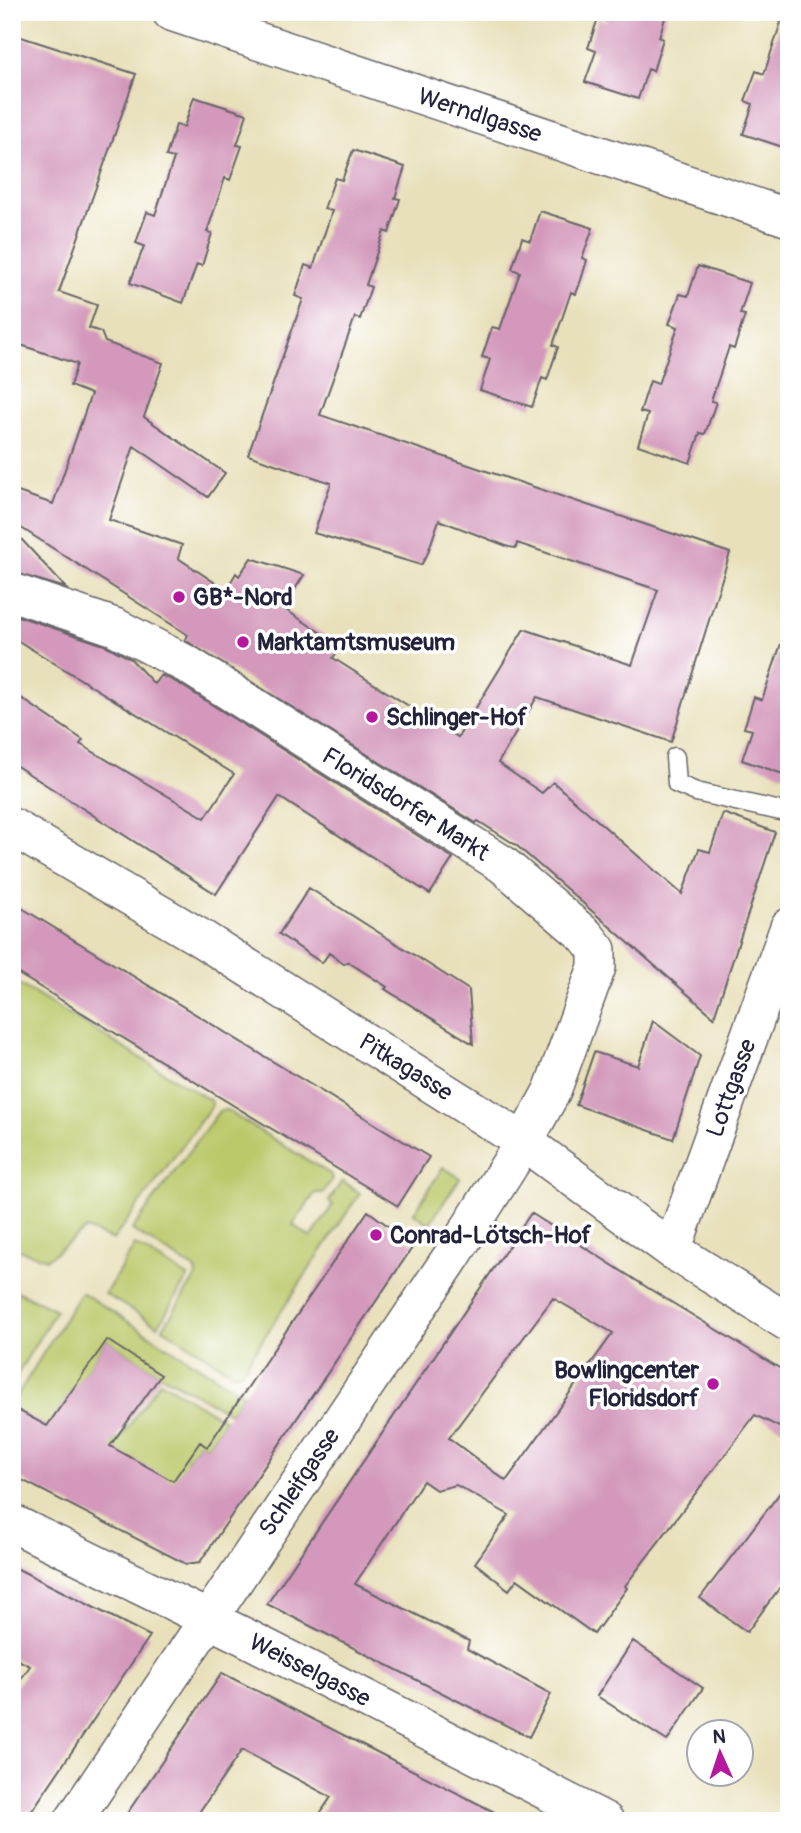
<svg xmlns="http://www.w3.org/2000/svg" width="801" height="1833" viewBox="0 0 801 1833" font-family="Pangolin,sans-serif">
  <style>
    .green { fill: #bbc96b; stroke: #6e7653; stroke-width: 2 }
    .building { fill: #d398bb; fill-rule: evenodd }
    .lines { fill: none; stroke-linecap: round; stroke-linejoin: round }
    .service-casing { stroke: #676467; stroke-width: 21 }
    .minor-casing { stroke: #676467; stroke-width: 40 }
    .service { stroke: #fff; stroke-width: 18 }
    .minor { stroke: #fff; stroke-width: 37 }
    .poi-dot { fill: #b5179e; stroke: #fff; stroke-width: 2.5 }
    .labels { text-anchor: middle; stroke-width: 7; stroke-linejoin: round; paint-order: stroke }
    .street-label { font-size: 24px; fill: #22223b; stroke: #fff }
    .poi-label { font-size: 24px; font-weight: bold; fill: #22223b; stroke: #fff; text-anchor: start }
  </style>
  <rect width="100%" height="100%" fill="#fff"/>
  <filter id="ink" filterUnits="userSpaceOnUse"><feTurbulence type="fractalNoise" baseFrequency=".0143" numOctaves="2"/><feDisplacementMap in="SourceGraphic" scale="14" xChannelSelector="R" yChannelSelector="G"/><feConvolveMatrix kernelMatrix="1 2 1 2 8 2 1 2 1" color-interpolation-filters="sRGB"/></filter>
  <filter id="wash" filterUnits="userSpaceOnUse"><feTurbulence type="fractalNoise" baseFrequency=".00686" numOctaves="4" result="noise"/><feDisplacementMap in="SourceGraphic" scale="28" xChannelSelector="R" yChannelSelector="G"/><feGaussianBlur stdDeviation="1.57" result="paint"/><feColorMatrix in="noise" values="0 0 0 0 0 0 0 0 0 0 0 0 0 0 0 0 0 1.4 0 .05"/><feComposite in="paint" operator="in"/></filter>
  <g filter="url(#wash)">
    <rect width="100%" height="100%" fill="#e8e0ba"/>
    <path class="green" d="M 12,980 L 211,1101 L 212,1105 L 113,1240 L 86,1229 L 47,1259 L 12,1248 Z
      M 226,1110 L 330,1174 L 332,1179 L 323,1193 L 315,1193 L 293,1225 L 311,1238 L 333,1205 L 329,1201 L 342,1181 L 360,1193 L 241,1372 L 233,1373 L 163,1328 L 197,1275 L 196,1270 L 132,1230 L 219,1111 Z
      M 443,1167 L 460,1178 L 429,1224 L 414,1213 Z
      M 135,1245 L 188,1277 L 158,1326 L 105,1294 Z
      M 12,1289 L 56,1310 L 12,1383 Z
      M 81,1292 L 243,1394 L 230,1413 L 161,1375 L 107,1340 L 48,1427 L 12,1411 L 12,1404 Z
      M 160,1381 L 225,1420 L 207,1447 L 200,1442 L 188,1459 L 177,1488 L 145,1475 L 85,1428 L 96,1430 L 113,1442 L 116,1438 L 119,1440 Z"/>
    <g id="blocks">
      <path class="building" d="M 609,12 L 667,12 L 659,37 L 663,39 L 653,71 L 648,69 L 638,99 L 585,82 L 596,51 L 588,48 L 598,18 L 606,21 Z
        M 784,13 L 789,14 L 789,149 L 743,134 L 753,104 L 745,101 L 756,71 L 764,74 Z
        M 12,34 L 136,74 L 59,292 L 97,305 L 89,328 L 101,332 L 105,342 L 163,363 L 144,417 L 225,473 L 208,497 L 134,446 L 109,520 L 182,545 L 178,558 L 226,590 L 236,573 L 239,576 L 251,558 L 304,575 L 283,608 L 341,646 L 333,658 L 458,737 L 524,629 L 632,665 L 658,590 L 517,543 L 516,548 L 509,547 L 439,520 L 427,555 L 421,565 L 314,533 L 331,483 L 248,455 L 303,299 L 295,296 L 305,265 L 313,268 L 332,211 L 324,209 L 335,178 L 342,180 L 353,150 L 405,167 L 395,198 L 400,199 L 389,233 L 384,231 L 366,285 L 371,287 L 360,319 L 355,317 L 320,415 L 730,553 L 671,742 L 537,697 L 498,763 L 542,793 L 553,782 L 682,894 L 699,849 L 710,852 L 723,813 L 775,832 L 714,1017 L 516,845 L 478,821 L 476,823 L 185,640 L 188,635 L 12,522 L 12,490 L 53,504 L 91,394 L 70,386 L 77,364 L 12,342 Z
        M 194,97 L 247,114 L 237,145 L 242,146 L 230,180 L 225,178 L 207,232 L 212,233 L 202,266 L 197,264 L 183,303 L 130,283 L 144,246 L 136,243 L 147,212 L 155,215 L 174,158 L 166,156 L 176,125 L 184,127 Z
        M 540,211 L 593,228 L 582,258 L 587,260 L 581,280 L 576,294 L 571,292 L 553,345 L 558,347 L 547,380 L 542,378 L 532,407 L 480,390 L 490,359 L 482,357 L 492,327 L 500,329 L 520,272 L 512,269 L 522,238 L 530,241 Z
        M 698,266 L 750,283 L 740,314 L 745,315 L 734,349 L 729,347 L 711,401 L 716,402 L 705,434 L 700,433 L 690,463 L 638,445 L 648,414 L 640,412 L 650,381 L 658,384 L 678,327 L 669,324 L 680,294 L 688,296 Z
        M 12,529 L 66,588 L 12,572 Z
        M 12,614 L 107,646 L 131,659 L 154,684 L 161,675 L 178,683 L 453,858 L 430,894 L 279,797 L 216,894 L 12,763 L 12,692 L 83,740 L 80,744 L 205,818 L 234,774 L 12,637 Z
        M 784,635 L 789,636 L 789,776 L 742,760 L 752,730 L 744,728 L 754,697 L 762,700 Z
        M 309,888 L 469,990 L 473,1044 L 385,989 L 387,987 L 348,962 L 344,964 L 329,953 L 322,963 L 279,934 Z
        M 12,902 L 429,1157 L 398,1206 L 12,970 Z
        M 653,1021 L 700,1056 L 673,1139 L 576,1105 L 594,1052 L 638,1066 Z
        M 368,1211 L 414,1245 L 200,1562 L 186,1564 L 12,1475 L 12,1407 L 47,1426 L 107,1340 L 161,1375 L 110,1446 L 173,1481 L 200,1442 L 207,1447 Z
        M 531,1213 L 648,1288 L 789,1374 L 789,1432 L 755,1415 L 625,1586 L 627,1588 L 594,1634 L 517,1579 L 509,1590 L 475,1563 L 509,1515 L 456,1485 L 436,1490 L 423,1481 L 355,1584 L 469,1641 L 467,1649 L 551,1694 L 529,1737 L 267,1604 ZM 553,1298 L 613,1333 L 506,1481 L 449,1438 Z
        M 789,1481 L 789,1575 L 747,1632 L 700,1598 Z
        M 12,1566 L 150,1636 L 25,1821 L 12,1821 L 12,1692 L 30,1666 L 12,1657 Z
        M 633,1641 L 703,1688 L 667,1741 L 597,1696 Z
        M 222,1673 L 365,1746 L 512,1821 L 315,1821 L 331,1797 L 242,1750 L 193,1821 L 122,1821 Z"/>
    </g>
  </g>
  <g filter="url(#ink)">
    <use href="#blocks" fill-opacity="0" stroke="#676467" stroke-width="2"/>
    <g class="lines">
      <g class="service-casing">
        <path id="service" d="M 675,757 L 677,784 L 696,792 L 789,813"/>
      </g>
      <g class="minor-casing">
        <path id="minor" d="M 171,12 L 789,218
          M 12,592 L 115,627 L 188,665 L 502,864 L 586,936 L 597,950 L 597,967 L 552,1091 L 524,1142 L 452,1256 L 73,1821
          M 12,827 L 199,937 L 524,1142 L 672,1250 L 789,1323
          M 672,1250 L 789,927
          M 12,1523 L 243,1636 L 605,1821"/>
      </g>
      <use href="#service" class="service"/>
      <use href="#minor" class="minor"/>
    </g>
  </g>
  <g class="poi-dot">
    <circle cx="179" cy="597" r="7"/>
    <circle cx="243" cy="642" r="7"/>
    <circle cx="372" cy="717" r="7"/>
    <circle cx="376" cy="1235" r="7"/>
    <circle cx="713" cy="1384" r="7"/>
  </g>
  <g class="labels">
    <g class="street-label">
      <text transform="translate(480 115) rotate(18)" y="8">Werndlgasse</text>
      <text transform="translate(406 804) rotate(32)" y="8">Floridsdorfer Markt</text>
      <text transform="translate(406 1067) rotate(32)" y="8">Pitkagasse</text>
      <text transform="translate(731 1088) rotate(-70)" y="8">Lottgasse</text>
      <text transform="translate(299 1482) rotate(-56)" y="8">Schleifgasse</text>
      <text transform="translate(310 1670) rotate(27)" y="8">Weisselgasse</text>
    </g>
    <g class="poi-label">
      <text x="193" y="605">GB*-Nord</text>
      <text x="257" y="650">Marktamtsmuseum</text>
      <text x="386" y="725">Schlinger-Hof</text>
      <text x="390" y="1243">Conrad-Lötsch-Hof</text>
      <text x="699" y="1378" text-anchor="end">Bowlingcenter<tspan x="699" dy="28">Floridsdorf</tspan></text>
    </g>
  </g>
  <rect width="801" height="1833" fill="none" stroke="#fff" stroke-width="42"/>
  <g transform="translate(720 1753) rotate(357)"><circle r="33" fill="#ffffff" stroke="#a7a7b1" stroke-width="2"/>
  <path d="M0-5L12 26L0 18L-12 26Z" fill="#b5179e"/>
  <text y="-10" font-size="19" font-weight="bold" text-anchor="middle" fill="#22223b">N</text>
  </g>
</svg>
